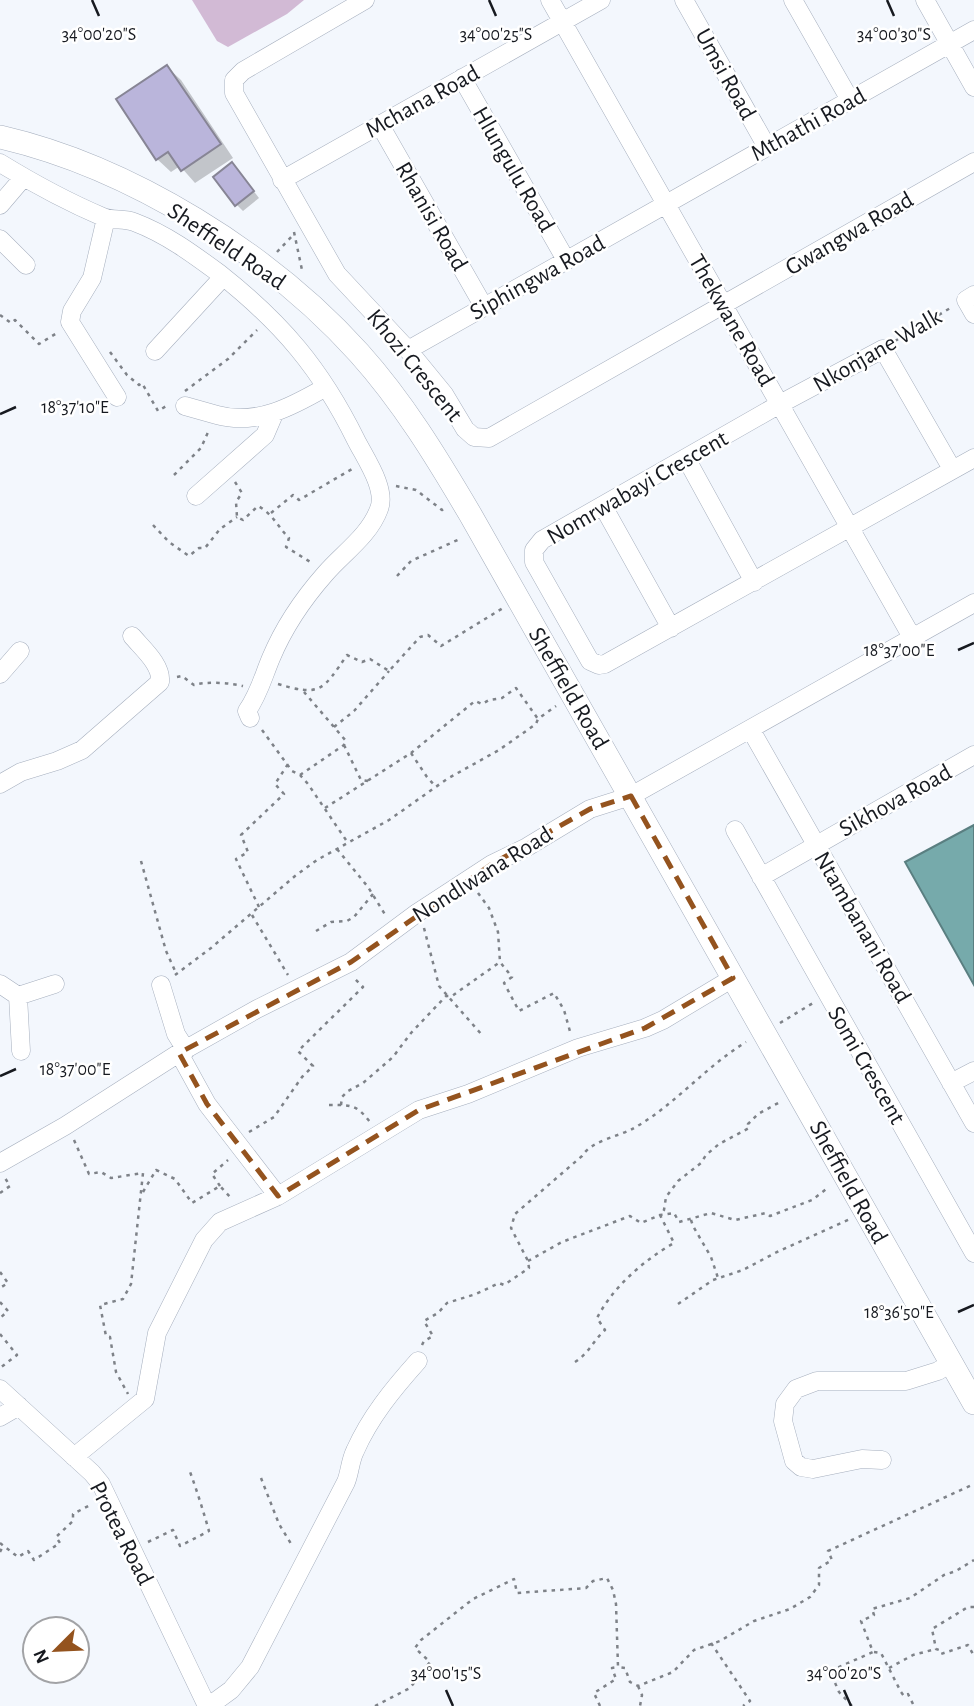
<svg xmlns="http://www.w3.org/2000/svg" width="974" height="1706" viewBox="0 0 974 1706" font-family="'Alegreya Sans',sans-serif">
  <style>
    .green { fill: #d2bad5 }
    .water { fill: #76aaab; stroke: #5a7f81; stroke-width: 2 }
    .shadow { fill: #0003 }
    .building { fill: #bab5db; stroke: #878595; stroke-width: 2 }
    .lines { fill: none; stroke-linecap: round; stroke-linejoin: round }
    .minor-casing { stroke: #a6afbe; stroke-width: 19 }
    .tertiary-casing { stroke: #a6afbe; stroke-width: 24 }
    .path { stroke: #7e8288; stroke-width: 2.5; stroke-dasharray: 3.5 5; stroke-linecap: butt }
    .minor { stroke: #fff; stroke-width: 18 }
    .tertiary { stroke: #fff; stroke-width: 23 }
    .marked { fill: none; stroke: #94531e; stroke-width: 5; stroke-dasharray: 14 9; stroke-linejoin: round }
    .ticks { fill: none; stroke: #171a20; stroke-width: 2.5 }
    .labels { text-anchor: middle; stroke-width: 5; stroke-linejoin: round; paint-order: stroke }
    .street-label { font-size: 24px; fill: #171a20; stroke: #fff }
    .ticks-label { font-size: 18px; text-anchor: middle; fill: #171a20; stroke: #fff; stroke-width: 5; stroke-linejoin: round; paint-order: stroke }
  </style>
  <rect width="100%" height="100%" fill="#f3f7fd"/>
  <path class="green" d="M 192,0 L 304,0 L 287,14 L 228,47 L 217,41 Z"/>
  <path class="water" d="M 974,825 L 974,985 L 905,862 Z"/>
  <path class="shadow" d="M 167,67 L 181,80 L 233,158 L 195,183 L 180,166 L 171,172 L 157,159 Z
    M 238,171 L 259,198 L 243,211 L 236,204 Z"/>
  <path class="building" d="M 167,65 L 221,144 L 181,171 L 168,152 L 156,160 L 116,99 Z
    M 232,162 L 254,191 L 235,206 L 213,177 Z"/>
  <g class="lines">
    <g class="minor-casing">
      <path id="minor" d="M 365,0 L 243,71 L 234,80 L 234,93 L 337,274 L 408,350 L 444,394 L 465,429 L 474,437 L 489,438 L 974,162
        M 550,0 L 913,639
        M 684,0 L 767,147
        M 793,0 L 850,100
        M 925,0 L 974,87
        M 462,78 L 566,260
        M 380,125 L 484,307
        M 0,163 C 31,182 70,203 103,217 C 113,221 124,218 134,222 C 166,234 193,254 220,274 C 282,323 321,369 356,440 C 365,458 387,489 379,509 C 369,536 343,553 325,574 C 303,599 284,627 271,658 C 263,677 259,694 247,711 L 250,718
        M 282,180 L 601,0
        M 0,205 L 23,178
        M 106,218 L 92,278 L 72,311 L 70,322 L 117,397
        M 0,239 L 26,265
        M 974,295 L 966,300 L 974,314
        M 408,350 L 974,30
        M 155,351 L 223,277
        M 185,406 C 196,409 206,412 217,415 C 257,426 293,406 326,387
        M 686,458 L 754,582
        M 952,469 L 883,349 L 780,404 L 542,540 L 534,550 L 534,562 L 590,661 L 599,665 L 605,664 L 974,458
        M 196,496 L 265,435 L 274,414
        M 603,506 L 671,628
        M 0,674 L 20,651
        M 751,730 L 974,1123
        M 0,784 L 21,772 L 57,761 L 82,750 L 160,682 C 162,665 143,649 132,636
        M 735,830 L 974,1253
        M 761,877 L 974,755
        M 0,984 L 18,996
        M 161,985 L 176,1034 L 186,1050
        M 18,996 L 21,1051
        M 18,996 L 55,984
        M 179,1053 L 207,1104 L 278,1196
        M 951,1083 L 974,1071
        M 0,1163 L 65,1126 L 179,1053 L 257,1009 L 351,962 L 417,913 L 492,864 L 527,847 L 590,809 L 631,796 L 974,603
        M 0,1389 L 92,1473 L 101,1484 L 207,1706
        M 0,1417 L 19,1406
        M 74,1457 L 145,1399 L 157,1333 L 204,1240 L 220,1222 L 278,1196 L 419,1110 L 468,1094 L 578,1048 L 645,1028 L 663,1020 L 733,978
        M 882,1460 L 862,1459 L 813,1469 L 801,1467 L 794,1461 L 783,1421 L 785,1404 L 796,1389 L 817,1381 L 906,1381 L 938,1371 L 951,1363
        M 209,1706 L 231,1690 L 250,1667 L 346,1482 C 350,1472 350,1461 355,1451 C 370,1417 393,1389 418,1361"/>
    </g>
    <g class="tertiary-casing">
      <path id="tertiary" d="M 0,137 C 130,167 270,254 359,353 C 403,402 437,458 470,514 L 974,1403"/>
    </g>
    <path class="path" d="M 294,232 L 302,270
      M 277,252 L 294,234
      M 0,315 L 11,323 L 15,320 L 39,344 L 57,333
      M 895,341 L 952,307
      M 110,352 L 127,375 L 139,385 L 142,383 L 158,411 L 168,405
      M 185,391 L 228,359 L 257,330
      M 174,475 L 201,448 L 209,430
      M 235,482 L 242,493 L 236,502 L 237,517 L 243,520 L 258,506 C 273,514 277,526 289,538 L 286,547 L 312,563
      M 396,486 L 416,490 L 442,510 L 445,509
      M 271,513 L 293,495 L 299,500 L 352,469
      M 153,525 L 169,542 L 189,556 L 199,548 L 205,548 L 220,529 L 237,517
      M 397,576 L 411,561 L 462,538
      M 177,677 L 182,676 L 194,685 C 206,681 231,683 243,686
      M 278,684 C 321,697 323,690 347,655 L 362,662 L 370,659 L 389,671 L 420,637 L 428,635 L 441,646 L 503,608
      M 334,727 L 354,711 L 389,671
      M 262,730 L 292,771 L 300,775 L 308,784 L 348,843
      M 344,745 L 361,780 L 368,781
      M 411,753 L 427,777 L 436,787
      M 300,775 L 344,745 L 346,741 L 304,692
      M 325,808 L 411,753 L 475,701 L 482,704 L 489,700 L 502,698 L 516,688 L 538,719
      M 337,849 L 368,887 L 386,916
      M 141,861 L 166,951 L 176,973
      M 478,893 L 489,908 L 498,932 L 500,962 L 512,977 L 504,983 L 519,1011 L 554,993 L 564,1010 L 571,1035
      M 259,907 L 236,859 L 248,852 L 241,835 L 284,794 L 275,784 L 288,764
      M 252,915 L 288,975
      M 424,928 L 439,986 L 482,1035
      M 316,931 L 331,922 L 347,921 L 354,917 L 373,894
      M 175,975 L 211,948 L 295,876 L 317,860 L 389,820 L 447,779 L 499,750 L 536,724 L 538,719 L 556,706
      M 780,1023 L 813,1003
      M 329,1105 C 351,1105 356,1104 370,1122
      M 341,1105 L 342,1097 L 348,1091 L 363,1083 L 393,1057 L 411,1033 L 446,996 L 452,996 L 500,962
      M 249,1132 L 274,1117 L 302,1077 L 313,1066 L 298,1051 L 363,987 L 355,979
      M 74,1140 L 89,1174 L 101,1172 L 111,1178 L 143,1173 L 131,1284 L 123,1299 L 100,1305 L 106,1336 L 110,1337 L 116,1372 L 128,1394
      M 220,1186 L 212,1174 L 228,1160
      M 143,1192 L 156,1170 L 175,1179 L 192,1203 L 220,1186 L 231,1198
      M 0,1193 L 10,1186 L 5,1178
      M 691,1220 L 693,1226 L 711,1257 L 718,1278
      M 528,1261 L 562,1242 L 630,1216 L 641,1223 L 660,1215 L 674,1213 L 679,1222 L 711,1213 L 735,1220 L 766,1213 L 770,1216 L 812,1200 L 829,1187
      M 0,1272 L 8,1283 L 0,1288
      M 0,1302 L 8,1311 L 0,1318
      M 678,1304 L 713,1280 L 743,1270 L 777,1252 L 850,1219
      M 0,1334 L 17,1355 L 0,1368
      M 422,1345 L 424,1341 L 433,1336 L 424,1321 L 438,1313 L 447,1303 L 476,1294 L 499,1283 L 504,1285 L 529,1268 L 528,1261 L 511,1228 L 515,1214 L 582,1156 C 592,1140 618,1137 634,1128 C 675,1105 705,1067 746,1042
      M 575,1362 C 589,1353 593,1341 605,1330 L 597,1318 C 613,1287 644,1260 674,1243 L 660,1215 L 664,1210 L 666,1197 L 678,1181 L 701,1163 L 706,1155 L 719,1144 L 749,1128 L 748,1124 L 758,1114 L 780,1102
      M 261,1478 L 279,1524 L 293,1547
      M 148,1542 L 173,1530 L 180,1546 L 209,1531 C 203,1510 197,1491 189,1469
      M 0,1543 L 18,1557 L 28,1551 L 34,1560 L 60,1543 L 56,1537 L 73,1521 L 73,1514 L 92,1504
      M 0,1552 L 3,1546
      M 974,1607 L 968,1607 L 932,1629 L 936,1649 L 939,1650 L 941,1654 L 968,1645 L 974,1656
      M 711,1643 L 750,1701 L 743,1706
      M 874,1652 L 881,1653 L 901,1692 L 904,1696 L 908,1694 L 914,1706
      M 889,1668 L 913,1655 L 936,1649
      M 638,1686 L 642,1695 L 640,1706
      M 375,1706 L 410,1688 L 430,1662 L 415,1648 L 421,1640 L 473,1599 L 514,1579 L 517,1593 L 586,1588 L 593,1581 L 607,1578 L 613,1590 L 616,1604 L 618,1667 L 625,1668 L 630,1682 L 638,1686 L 673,1672 L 694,1650 L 720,1641 L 754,1621 L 790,1609 L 810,1597 L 819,1585 L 819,1568 L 832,1560 L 828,1551 L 974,1484
      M 600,1706 L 594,1693 L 616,1679 L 612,1668 L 618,1667
      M 852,1706 L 839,1692 L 830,1671 L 873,1652 L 861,1621 L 874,1615 L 872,1609 L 910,1598 L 944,1575 L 956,1571 L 974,1560"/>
    <use href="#minor" class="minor"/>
    <use href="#tertiary" class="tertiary"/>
  </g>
  <path class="marked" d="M 631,796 L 733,978 L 645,1028 L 419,1110 L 278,1196 L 207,1104 L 179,1053 L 351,962 L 492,864 L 590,809 Z"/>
  <path class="ticks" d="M 92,0 L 99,16M 489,0 L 496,16M 887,0 L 894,16M 0,414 L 16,407M 958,650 L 974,643M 0,1076 L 16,1069M 958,1312 L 974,1305M 446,1690 L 453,1706M 844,1690 L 851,1706"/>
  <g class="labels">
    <g class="street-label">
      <text transform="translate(726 74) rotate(61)" y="8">Umsi Road</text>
      <text transform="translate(422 101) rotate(-29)" y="8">Mchana Road</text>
      <text transform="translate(808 124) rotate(-29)" y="8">Mthathi Road</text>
      <text transform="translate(514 169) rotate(60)" y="8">Hlungulu Road</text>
      <text transform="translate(432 216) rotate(60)" y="8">Rhanisi Road</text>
      <text transform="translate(849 233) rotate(-30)" y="8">Gwangwa Road</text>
      <text transform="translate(227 246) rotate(34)" y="8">Sheffield Road</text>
      <text transform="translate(537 277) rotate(-29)" y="8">Siphingwa Road</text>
      <text transform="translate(732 320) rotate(60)" y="8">Thekwane Road</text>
      <text transform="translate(877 350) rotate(-30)" y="8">Nkonjane Walk</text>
      <text transform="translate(415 365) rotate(51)" y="8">Khozi Crescent</text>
      <text transform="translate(637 487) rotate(-30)" y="8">Nomrwabayi Crescent</text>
      <text transform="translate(569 688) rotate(60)" y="8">Sheffield Road</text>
      <text transform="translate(895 800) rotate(-29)" y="8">Sikhova Road</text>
      <text transform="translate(482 874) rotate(-32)" y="8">Nondlwana Road</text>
      <text transform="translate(863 927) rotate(60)" y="8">Ntambanani Road</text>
      <text transform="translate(867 1065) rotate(60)" y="8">Somi Crescent</text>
      <text transform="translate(849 1182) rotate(61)" y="8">Sheffield Road</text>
      <text transform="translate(122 1533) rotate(63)" y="8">Protea Road</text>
    </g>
  </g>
  <g class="ticks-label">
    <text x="99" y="40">34°00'20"S</text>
    <text x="496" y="40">34°00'25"S</text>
    <text x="894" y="40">34°00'30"S</text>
    <text x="75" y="413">18°37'10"E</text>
    <text x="899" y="656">18°37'00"E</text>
    <text x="75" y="1075">18°37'00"E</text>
    <text x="899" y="1318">18°36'50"E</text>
    <text x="446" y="1679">34°00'15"S</text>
    <text x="844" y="1679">34°00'20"S</text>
  </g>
  <g transform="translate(56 1650) rotate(246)"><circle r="33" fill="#ffffff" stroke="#a2a3a6" stroke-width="2"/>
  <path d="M0-5L12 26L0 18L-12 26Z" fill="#94531e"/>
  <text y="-10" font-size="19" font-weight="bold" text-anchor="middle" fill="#171a20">N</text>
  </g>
</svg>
